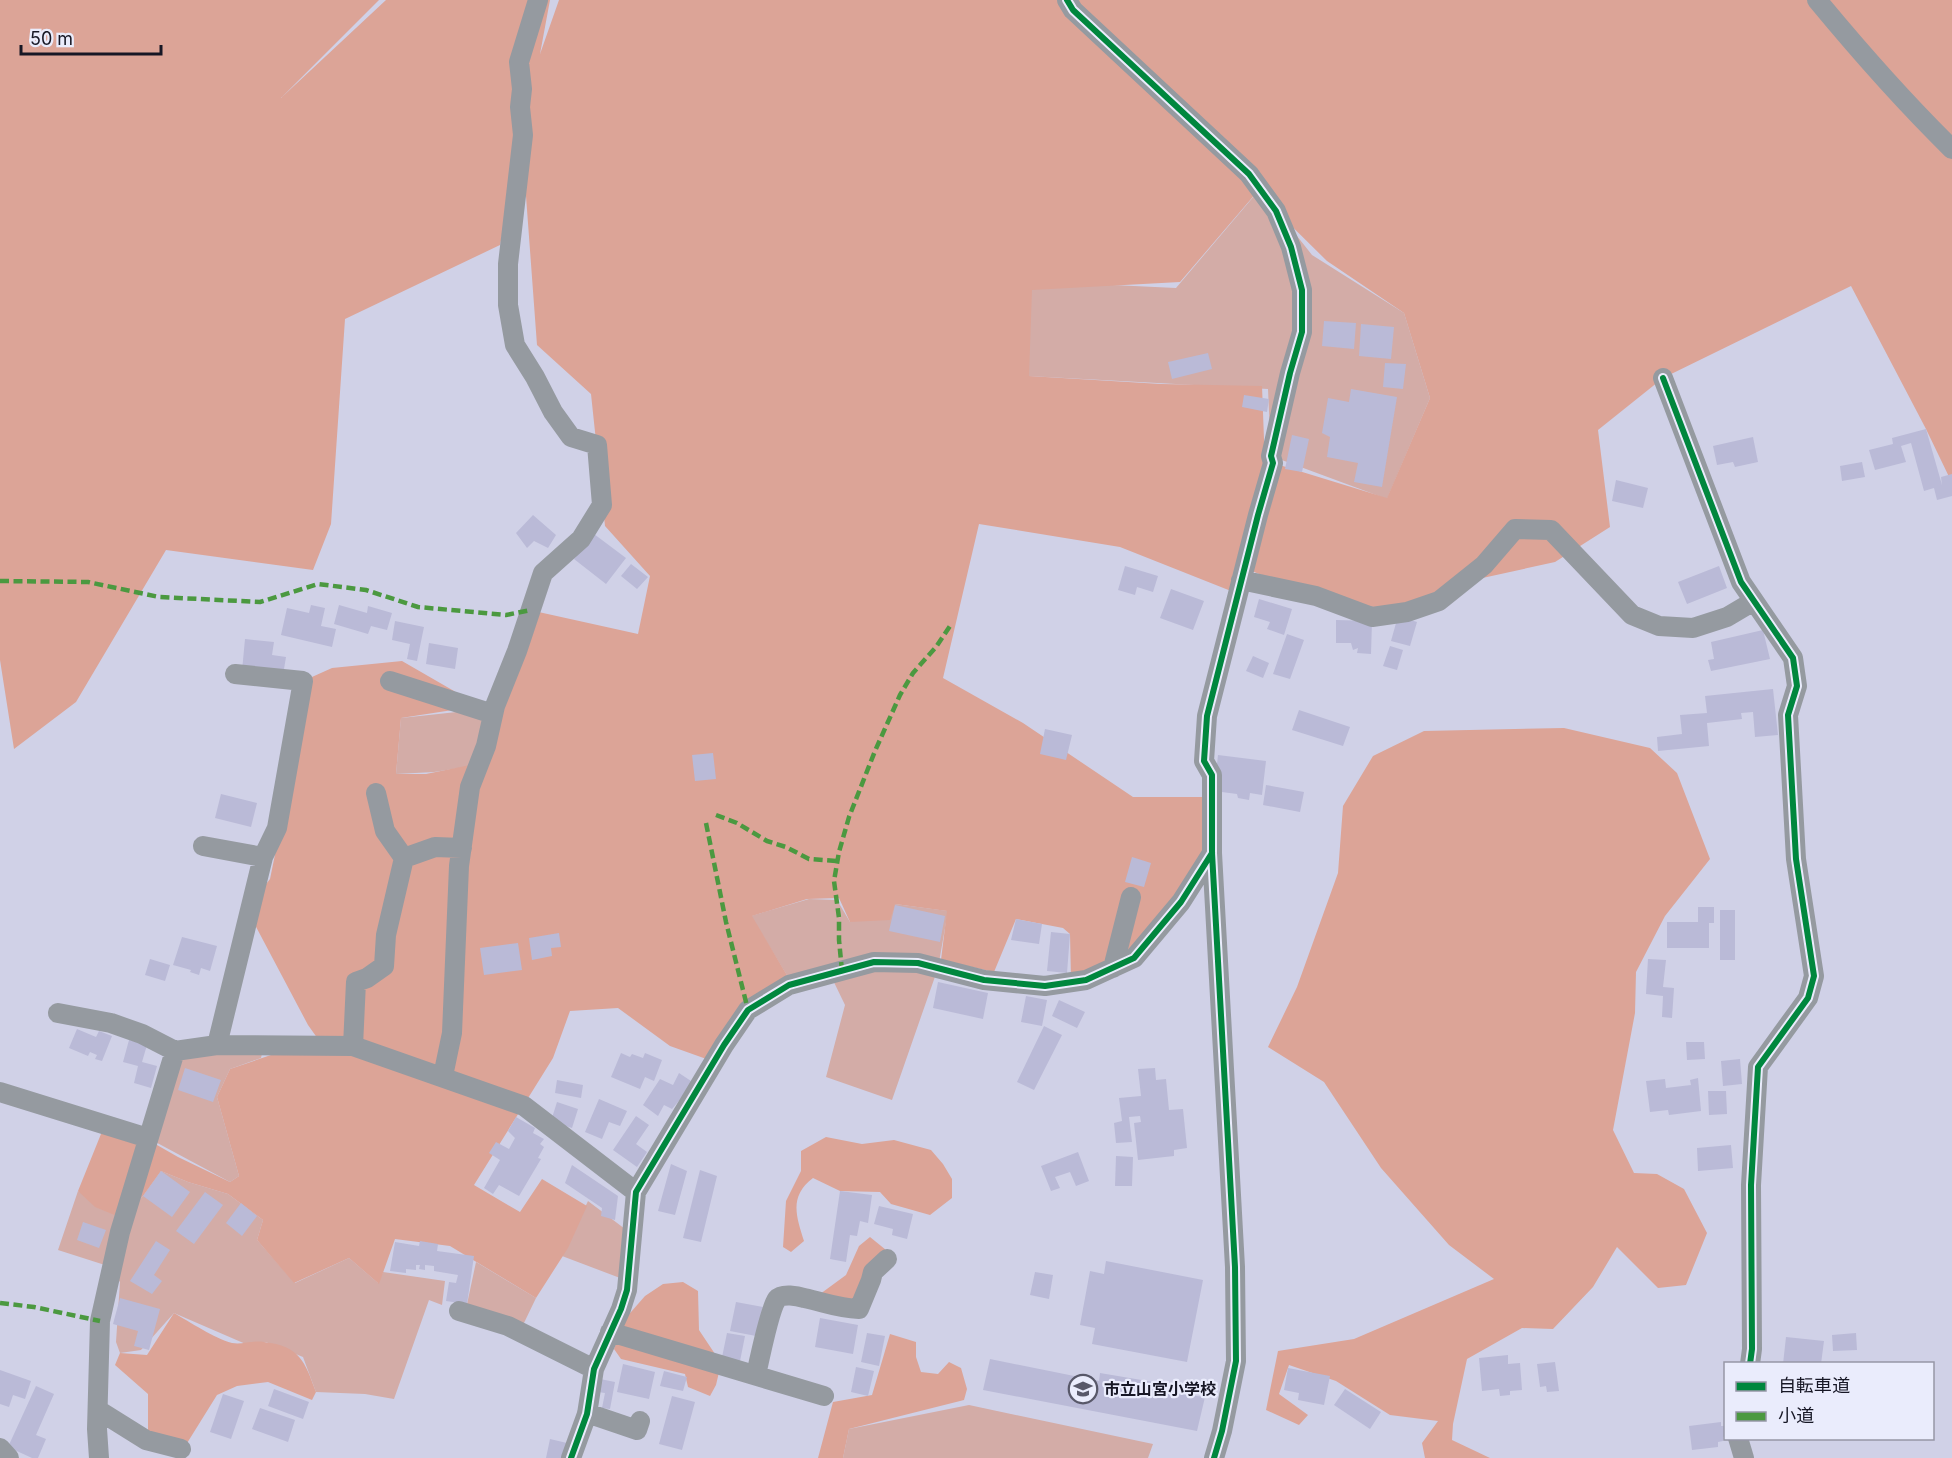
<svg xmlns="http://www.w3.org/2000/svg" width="1952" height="1458" viewBox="0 0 1952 1458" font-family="Inter,'Noto Sans JP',sans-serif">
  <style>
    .green { fill: #d3aca7 }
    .forest { fill: #dca497 }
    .building { fill: #babad7 }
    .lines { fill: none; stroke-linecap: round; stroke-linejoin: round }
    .minor { stroke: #959aa0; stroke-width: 20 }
    .quiet { stroke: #4b9940; stroke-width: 4.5; stroke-dasharray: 9 4.5; stroke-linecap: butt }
    .cycleway-casing { stroke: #eaecfc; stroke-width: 10 }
    .cycleway { stroke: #00873e; stroke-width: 6 }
    .labels { text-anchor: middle; stroke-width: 4.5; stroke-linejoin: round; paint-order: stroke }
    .poi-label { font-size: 16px; font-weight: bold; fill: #171725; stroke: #eaecfc; text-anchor: start }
  </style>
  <rect width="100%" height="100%" fill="#d0d1e7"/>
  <path class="green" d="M 1260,189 L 1312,255 L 1404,313 L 1430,398 L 1387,499 L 1271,456 L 1268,389 L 1028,376 L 1028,281 L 1176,288 Z
    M 494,708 L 478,765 L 434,772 L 396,774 L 401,718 Z
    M 809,899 L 837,900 L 850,922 L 895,904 L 948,911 L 938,968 L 892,1100 L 826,1077 L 845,1005 L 830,974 L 791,982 L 751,916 Z
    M 264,1045 L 261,1058 L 230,1069 L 217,1097 L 239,1176 L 230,1182 L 148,1138 L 175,1051 Z
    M 161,1171 L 188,1182 L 228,1194 L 263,1220 L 257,1240 L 295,1283 L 349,1258 L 378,1283 L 383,1272 L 445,1281 L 442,1305 L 429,1300 L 394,1399 L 365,1394 L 316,1392 L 303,1357 L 266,1342 L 248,1345 L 174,1313 L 141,1350 L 120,1353 L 116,1342 L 120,1282 L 108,1266 L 58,1250 L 78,1191 L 117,1216 L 143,1196 Z
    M 588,1201 L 629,1232 L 628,1281 L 562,1256 Z
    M 476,1262 L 536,1298 L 523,1325 L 466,1309 Z
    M 969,1405 L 1153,1444 L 1148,1458 L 843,1458 L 849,1429 Z"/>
  <path class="forest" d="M 0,0 L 379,0 L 281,98 L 386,0 L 550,0 L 540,54 L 559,0 L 1057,0 L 1117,54 L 1064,0 L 1952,0 L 1952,483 L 1926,429 L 1851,286 L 1663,378 L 1598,430 L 1610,527 L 1555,562 L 1455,584 L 1393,610 L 1323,599 L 1244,568 L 1273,463 L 1387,498 L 1430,398 L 1404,313 L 1327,261 L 1257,192 L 1180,282 L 1032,290 L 1029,376 L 1161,384 L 1262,386 L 1265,466 L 1231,591 L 1120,547 L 979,524 L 943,678 L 1023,723 L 1133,797 L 1207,797 L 1212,853 L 1134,958 L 1071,979 L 1070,934 L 1063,928 L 1016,919 L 994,972 L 941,960 L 947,911 L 895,904 L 890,920 L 850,922 L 839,898 L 807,899 L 752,916 L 791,982 L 747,1010 L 712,1061 L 670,1046 L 618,1008 L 570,1011 L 553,1058 L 474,1185 L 520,1212 L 542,1179 L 587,1206 L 568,1248 L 536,1298 L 450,1246 L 395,1239 L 379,1284 L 349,1258 L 294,1283 L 257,1240 L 263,1220 L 228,1194 L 188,1182 L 161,1171 L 143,1196 L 117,1216 L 95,1207 L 78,1191 L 103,1129 L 150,1141 L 178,1157 L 230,1182 L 239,1176 L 217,1097 L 230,1069 L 318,1039 L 308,1025 L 254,923 L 252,902 L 270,879 L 278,840 L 303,681 L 332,668 L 402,661 L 454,691 L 472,707 L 401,718 L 396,774 L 426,774 L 480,763 L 525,609 L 638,634 L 650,576 L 605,526 L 591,394 L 537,345 L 522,142 L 500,245 L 345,319 L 331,524 L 313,570 L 166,550 L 76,702 L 14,749 L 0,660 Z
    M 1564,728 L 1650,748 L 1677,773 L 1710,859 L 1665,916 L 1636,972 L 1635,1013 L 1613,1130 L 1634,1173 L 1657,1174 L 1684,1189 L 1707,1233 L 1686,1285 L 1658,1288 L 1617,1247 L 1593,1287 L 1553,1329 L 1522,1328 L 1467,1359 L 1453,1424 L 1452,1440 L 1490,1458 L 1425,1458 L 1422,1443 L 1438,1421 L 1390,1415 L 1336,1381 L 1289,1365 L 1279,1394 L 1308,1415 L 1299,1425 L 1266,1410 L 1278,1351 L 1354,1339 L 1494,1279 L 1449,1245 L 1381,1168 L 1324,1082 L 1268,1047 L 1297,987 L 1338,873 L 1343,806 L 1373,756 L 1424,731 Z
    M 826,1137 L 862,1144 L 894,1140 L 931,1150 L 943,1164 L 952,1179 L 952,1198 L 930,1215 L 891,1204 L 880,1192 L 840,1191 L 813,1178 C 789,1196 796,1216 804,1241 L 791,1252 L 783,1247 L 786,1201 L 801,1171 L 801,1151 Z
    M 870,1237 L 886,1250 L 855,1303 L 816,1297 L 846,1275 L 859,1246 Z
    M 683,1282 L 698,1291 L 699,1330 L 719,1360 L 720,1368 L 716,1385 L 710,1396 L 688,1387 L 685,1374 L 621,1359 L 614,1349 L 624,1320 L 645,1296 L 663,1284 Z
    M 174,1313 C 190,1322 214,1338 232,1343 C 242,1345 254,1340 264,1342 C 300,1346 305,1362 316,1392 L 312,1400 L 268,1382 L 237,1386 L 217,1395 L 184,1448 L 148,1434 L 148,1394 L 115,1365 L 120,1353 L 147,1355 Z
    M 890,1334 L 916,1342 L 916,1357 L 921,1372 L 938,1374 L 949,1362 L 961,1368 L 967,1389 L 964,1400 L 849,1429 L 843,1458 L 818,1458 L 833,1402 L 872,1395 Z"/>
  <path class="building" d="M 1324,321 L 1356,323 L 1354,349 L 1322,346 Z
    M 1361,324 L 1394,327 L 1391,359 L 1359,356 Z
    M 1208,353 L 1212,369 L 1172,379 L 1168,362 Z
    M 1385,363 L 1406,364 L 1403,389 L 1383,387 Z
    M 1351,389 L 1397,397 L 1382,487 L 1354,482 L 1358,463 L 1327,457 L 1330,437 L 1322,433 L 1328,398 L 1349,402 Z
    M 1244,395 L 1269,399 L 1267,412 L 1242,407 Z
    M 1926,429 L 1942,485 L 1941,477 L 1952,474 L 1952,496 L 1937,500 L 1934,488 L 1924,491 L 1911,443 L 1901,446 L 1906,462 L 1875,470 L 1869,450 L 1893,444 L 1892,438 Z
    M 1292,435 L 1309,439 L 1302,472 L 1285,469 Z
    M 1753,437 L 1758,462 L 1735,467 L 1733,462 L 1717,465 L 1713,446 Z
    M 1862,462 L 1865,477 L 1842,481 L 1840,466 Z
    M 1616,480 L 1648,488 L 1643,508 L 1612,501 Z
    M 533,515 L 556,535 L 548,548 L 534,541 L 527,548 L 516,533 Z
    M 594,534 L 626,558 L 606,584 L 574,559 Z
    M 631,564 L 648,577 L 637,589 L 621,576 Z
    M 1125,566 L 1158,576 L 1153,592 L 1137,587 L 1135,595 L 1118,590 Z
    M 1719,566 L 1727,588 L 1687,604 L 1678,582 Z
    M 1171,589 L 1204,601 L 1193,630 L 1160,618 Z
    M 1259,599 L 1292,609 L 1284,635 L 1267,629 L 1270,622 L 1254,617 Z
    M 311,605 L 325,608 L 321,626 L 336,629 L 332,647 L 281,635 L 287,608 L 309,613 Z
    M 339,605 L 367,613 L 368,606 L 392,613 L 387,630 L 371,626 L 368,634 L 334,624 Z
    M 1398,616 L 1417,622 L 1410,646 L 1391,641 Z
    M 1336,620 L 1372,621 L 1371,654 L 1357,653 L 1358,648 L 1353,650 L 1351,643 L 1336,643 Z
    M 395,621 L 424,627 L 417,661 L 407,659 L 410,644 L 392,640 Z
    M 1763,630 L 1770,659 L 1711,671 L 1708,660 L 1714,659 L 1711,642 Z
    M 1287,634 L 1304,640 L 1290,679 L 1273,674 Z
    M 245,639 L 274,642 L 272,655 L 286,657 L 283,675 L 242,671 Z
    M 429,643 L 458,648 L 455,669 L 426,664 Z
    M 1390,646 L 1403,650 L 1397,670 L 1383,666 Z
    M 1253,656 L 1269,663 L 1263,678 L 1246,671 Z
    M 1773,689 L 1778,735 L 1755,737 L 1753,712 L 1741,713 L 1742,719 L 1707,723 L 1709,746 L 1658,751 L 1657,737 L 1682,734 L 1680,715 L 1707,713 L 1705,696 Z
    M 1299,710 L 1350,727 L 1343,746 L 1292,730 Z
    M 1045,729 L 1072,735 L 1066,760 L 1040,754 Z
    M 713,753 L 716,779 L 695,781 L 692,755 Z
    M 1218,755 L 1266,761 L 1262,795 L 1250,793 L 1249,800 L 1238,798 L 1237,794 L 1214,791 Z
    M 1266,785 L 1304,792 L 1300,812 L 1263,805 Z
    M 221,794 L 257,803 L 251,827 L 215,818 Z
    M 1132,857 L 1151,863 L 1144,887 L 1125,882 Z
    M 895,905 L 945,916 L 940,942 L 889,931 Z
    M 1698,907 L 1714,907 L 1714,923 L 1709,923 L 1709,948 L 1667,948 L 1667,922 L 1698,922 Z
    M 1720,910 L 1735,910 L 1735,960 L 1720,960 Z
    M 1016,919 L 1042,924 L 1039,944 L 1011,940 Z
    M 1051,932 L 1070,934 L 1067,973 L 1047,971 Z
    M 559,933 L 561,947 L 551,948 L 552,956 L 532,960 L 529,938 Z
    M 182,937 L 217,946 L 210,971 L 201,968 L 199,975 L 190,972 L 191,970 L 173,965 Z
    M 518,943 L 522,970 L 484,975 L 480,948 Z
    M 150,959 L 170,965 L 165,981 L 145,975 Z
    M 1648,959 L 1666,960 L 1663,987 L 1674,988 L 1672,1018 L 1662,1017 L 1663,996 L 1646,994 Z
    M 938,982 L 988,993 L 983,1019 L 933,1008 Z
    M 1026,996 L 1047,1000 L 1042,1026 L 1021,1022 Z
    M 1059,1000 L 1085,1012 L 1077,1028 L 1052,1016 Z
    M 1044,1026 L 1062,1035 L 1034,1090 L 1017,1082 Z
    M 77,1029 L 96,1037 L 99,1031 L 112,1036 L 102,1061 L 95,1059 L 97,1055 L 90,1052 L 88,1056 L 69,1048 Z
    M 129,1040 L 147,1045 L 142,1062 L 157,1066 L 151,1088 L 134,1083 L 138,1066 L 123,1062 Z
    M 1686,1042 L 1704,1042 L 1705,1059 L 1687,1060 Z
    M 621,1053 L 630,1057 L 632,1054 L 643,1058 L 645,1053 L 662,1060 L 654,1081 L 645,1077 L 640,1089 L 611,1077 Z
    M 1740,1059 L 1742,1084 L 1723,1086 L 1721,1061 Z
    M 185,1068 L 221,1080 L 213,1102 L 178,1090 Z
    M 1155,1068 L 1156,1080 L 1166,1079 L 1169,1110 L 1183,1109 L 1187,1148 L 1174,1150 L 1174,1156 L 1138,1160 L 1134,1123 L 1141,1122 L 1140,1116 L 1129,1117 L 1132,1142 L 1116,1143 L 1114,1123 L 1122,1121 L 1119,1098 L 1141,1096 L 1138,1069 Z
    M 679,1073 L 694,1083 L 672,1109 L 664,1105 L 658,1116 L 643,1105 L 660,1079 L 673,1085 Z
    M 1698,1078 L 1701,1111 L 1669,1115 L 1668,1110 L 1650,1112 L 1646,1081 L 1665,1079 L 1666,1088 L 1691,1085 L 1690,1080 Z
    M 557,1080 L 583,1085 L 581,1098 L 555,1093 Z
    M 1708,1091 L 1726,1091 L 1727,1114 L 1709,1115 Z
    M 599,1099 L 627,1111 L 620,1126 L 609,1122 L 602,1139 L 585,1132 Z
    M 557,1102 L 578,1109 L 572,1128 L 551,1121 Z
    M 636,1116 L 649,1125 L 636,1144 L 647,1152 L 637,1167 L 613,1150 Z
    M 516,1117 L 535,1128 L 533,1133 L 544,1139 L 540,1144 L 544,1147 L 538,1158 L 541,1159 L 519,1196 L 499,1185 L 493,1194 L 484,1188 L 500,1160 L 489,1153 L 496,1142 L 509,1149 L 515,1138 L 508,1131 Z
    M 1731,1145 L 1733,1168 L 1698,1171 L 1697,1148 Z
    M 1078,1152 L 1089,1181 L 1076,1186 L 1070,1172 L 1055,1177 L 1060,1188 L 1051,1191 L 1041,1166 Z
    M 1116,1156 L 1133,1157 L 1132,1186 L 1115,1186 Z
    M 671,1164 L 687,1171 L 675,1215 L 658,1211 Z
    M 572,1165 L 618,1196 L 615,1220 L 601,1216 L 602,1208 L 565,1183 Z
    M 700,1170 L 717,1176 L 701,1242 L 683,1238 Z
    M 161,1171 L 190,1192 L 172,1217 L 143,1196 Z
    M 840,1191 L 872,1195 L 868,1223 L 860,1221 L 857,1236 L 850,1235 L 846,1262 L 830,1259 Z
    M 205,1192 L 223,1205 L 194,1244 L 176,1231 Z
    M 241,1203 L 257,1216 L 242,1236 L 226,1223 Z
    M 879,1206 L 913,1214 L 907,1239 L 892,1235 L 893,1229 L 874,1224 Z
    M 83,1222 L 106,1230 L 99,1248 L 77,1240 Z
    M 156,1241 L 170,1250 L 154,1275 L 162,1281 L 152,1294 L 130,1281 Z
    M 420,1241 L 438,1244 L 437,1251 L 474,1256 L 467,1304 L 446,1301 L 449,1282 L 456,1283 L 458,1275 L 434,1271 L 434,1266 L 425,1265 L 425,1270 L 419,1269 L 420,1265 L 416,1265 L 416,1270 L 406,1269 L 406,1273 L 390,1271 L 395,1242 L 419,1246 Z
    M 1106,1261 L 1203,1280 L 1187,1362 L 1092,1344 L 1095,1328 L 1080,1325 L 1090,1271 L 1104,1274 Z
    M 1035,1272 L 1053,1275 L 1049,1299 L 1030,1295 Z
    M 120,1298 L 160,1309 L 149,1350 L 134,1346 L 138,1331 L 113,1324 Z
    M 736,1302 L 763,1307 L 756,1336 L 730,1331 Z
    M 820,1318 L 858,1325 L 853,1354 L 815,1347 Z
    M 727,1333 L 745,1336 L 739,1366 L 721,1362 Z
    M 867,1333 L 885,1336 L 879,1366 L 861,1362 Z
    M 1856,1333 L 1857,1350 L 1833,1351 L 1832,1335 Z
    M 1786,1337 L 1824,1341 L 1821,1364 L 1783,1364 Z
    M 1508,1355 L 1508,1364 L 1520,1363 L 1522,1390 L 1510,1391 L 1510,1395 L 1500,1396 L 1499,1389 L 1482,1391 L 1479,1358 Z
    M 990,1359 L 1099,1381 L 1100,1373 L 1165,1384 L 1164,1392 L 1205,1397 L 1197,1431 L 983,1390 Z
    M 1555,1362 L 1559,1391 L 1547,1392 L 1546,1386 L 1540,1387 L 1537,1364 Z
    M 623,1364 L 655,1372 L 649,1399 L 617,1392 Z
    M 856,1367 L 874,1371 L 868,1396 L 851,1392 Z
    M 1288,1368 L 1330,1376 L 1324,1405 L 1298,1400 L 1299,1393 L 1284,1390 Z
    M 0,1370 L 31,1381 L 25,1399 L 13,1395 L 9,1407 L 0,1404 Z
    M 664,1371 L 687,1377 L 683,1391 L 660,1386 Z
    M 600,1379 L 615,1382 L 610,1409 L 602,1408 L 605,1393 L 598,1392 Z
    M 36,1386 L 54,1394 L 36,1435 L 46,1439 L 38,1458 L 32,1458 L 8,1447 Z
    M 274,1389 L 309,1402 L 303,1419 L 268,1406 Z
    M 1345,1389 L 1381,1412 L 1370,1429 L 1334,1405 Z
    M 223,1394 L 244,1401 L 231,1439 L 210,1432 Z
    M 672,1396 L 695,1402 L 682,1450 L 659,1444 Z
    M 260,1408 L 295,1420 L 288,1442 L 252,1429 Z
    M 1721,1422 L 1721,1426 L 1726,1426 L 1726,1436 L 1723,1437 L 1723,1441 L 1718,1442 L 1718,1447 L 1692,1450 L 1689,1426 Z
    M 550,1439 L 567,1443 L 564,1458 L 546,1458 Z"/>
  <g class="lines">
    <path class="minor" d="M 1067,0 L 1073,10 L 1249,174 L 1276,211 L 1291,247 L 1302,290 L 1302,332 L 1290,373 L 1271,456 L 1273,463 L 1258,515 L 1207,716 L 1204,761 L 1212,775 L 1212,853 L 1235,1267 L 1236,1361 L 1222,1431 L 1214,1458
      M 1817,0 C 1860,52 1904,102 1952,149
      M 1663,378 L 1741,582 L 1793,658 L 1797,686 L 1788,715 L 1796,859 L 1814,976 L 1808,998 L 1758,1067 L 1751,1185 L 1752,1349 L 1750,1364
      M 1241,580 L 1316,596 L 1372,617 L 1407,612 L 1439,601 L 1484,565 L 1515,529 L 1551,530 L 1632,615 L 1659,626 L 1693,628 L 1727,617 L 1754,601
      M 390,681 L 493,714
      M 376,793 L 385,831 L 404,858 L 435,847 L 462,848
      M 203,846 L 263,857
      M 1113,968 L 1131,897
      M 58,1013 L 111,1023 L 142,1034 L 175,1051
      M 217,1045 L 263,857 L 277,828 L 303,681 L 235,674
      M 353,1046 L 356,982 L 367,978 L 384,966 L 386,935 L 404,858
      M 443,1076 L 452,1033 L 459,866 L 470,787 L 486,746 L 495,706 L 517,651 L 543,573 L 581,539 L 602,505 L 597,445 L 571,437 L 553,412 L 535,377 L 515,345 L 508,305 L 508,264 L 523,135 L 520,107 L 522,89 L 519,62 L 538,0
      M 0,1092 L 148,1138
      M 459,1311 L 508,1326 L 594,1369
      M 610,1332 L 824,1396
      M 756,1375 C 759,1361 770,1308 777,1299 C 782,1293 798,1296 804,1298 C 824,1302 837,1308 859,1309 L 871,1280 L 873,1272 L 887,1259
      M 98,1410 L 146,1440 L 181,1449
      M 587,1413 L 637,1430 L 640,1421
      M 1738,1438 L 1744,1458
      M 0,1448 L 9,1458
      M 99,1458 L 97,1429 L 100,1321 L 120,1232 L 175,1051 L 217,1045 L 353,1046 L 524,1106 L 636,1192
      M 571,1458 L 587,1414 L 594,1369 L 621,1309 L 627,1290 L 636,1192 L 724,1045 L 748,1010 L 789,985 L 874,962 L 918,963 L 984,980 L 1045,986 L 1086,980 L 1134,958 L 1181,902 L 1212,853"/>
    <path class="quiet" d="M 0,581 L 88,582 L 159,597 L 260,602 L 318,584 L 366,590 L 418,607 L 506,615 L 531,610
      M 716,815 L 737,823 L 767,841 L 786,847 L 809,859 L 837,861
      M 706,823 L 726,922 L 748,1010
      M 842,971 L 839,940 L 839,918 L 834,881 L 839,852 L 849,817 L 875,751 L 900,695 L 913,673 L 936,647 L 950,626
      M 0,1303 L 34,1307 L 100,1321"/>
    <g class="cycleway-casing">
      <path id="cycleway" d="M 1067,0 L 1073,10 L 1249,174 L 1276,211 L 1291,247 L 1302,290 L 1302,332 L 1290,373 L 1271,456 L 1273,463 L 1258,515 L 1207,716 L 1204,761 L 1212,775 L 1212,853 L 1235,1267 L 1236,1361 L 1222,1431 L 1214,1458
        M 1663,378 L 1741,582 L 1793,658 L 1797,686 L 1788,715 L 1796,859 L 1814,976 L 1808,998 L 1758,1067 L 1751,1185 L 1752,1349 L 1750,1364
        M 571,1458 L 587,1414 L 594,1369 L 621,1309 L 627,1290 L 636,1192 L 724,1045 L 748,1010 L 789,985 L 874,962 L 918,963 L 984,980 L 1045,986 L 1086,980 L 1134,958 L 1181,902 L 1212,853"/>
    </g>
    <use href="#cycleway" class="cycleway"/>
  </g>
  <defs>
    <g id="school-ring" transform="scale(1.5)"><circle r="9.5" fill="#eaecfc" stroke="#585869" stroke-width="1.5"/><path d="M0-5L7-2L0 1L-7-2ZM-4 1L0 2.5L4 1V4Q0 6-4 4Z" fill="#585869"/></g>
  </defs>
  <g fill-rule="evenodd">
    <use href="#school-ring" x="1083" y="1389"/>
  </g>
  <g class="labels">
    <g class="poi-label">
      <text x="1104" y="1395">市立山宮小学校</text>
    </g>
  </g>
  <rect x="1724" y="1362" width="210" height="78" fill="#eaecfc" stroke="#9697a6" stroke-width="1.5"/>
  <rect x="1736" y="1382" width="30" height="9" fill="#00873e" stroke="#9697a6" stroke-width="1.5"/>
  <text x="1778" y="1392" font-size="18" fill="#171725">自転車道</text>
  <rect x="1736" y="1412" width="30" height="9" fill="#4b9940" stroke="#9697a6" stroke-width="1.5"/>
  <text x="1778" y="1422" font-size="18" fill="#171725">小道</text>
  <path d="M21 45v9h140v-9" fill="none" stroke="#171725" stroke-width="3"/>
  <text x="30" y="45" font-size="18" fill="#171725" stroke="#eaecfc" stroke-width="4.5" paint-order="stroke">50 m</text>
</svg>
